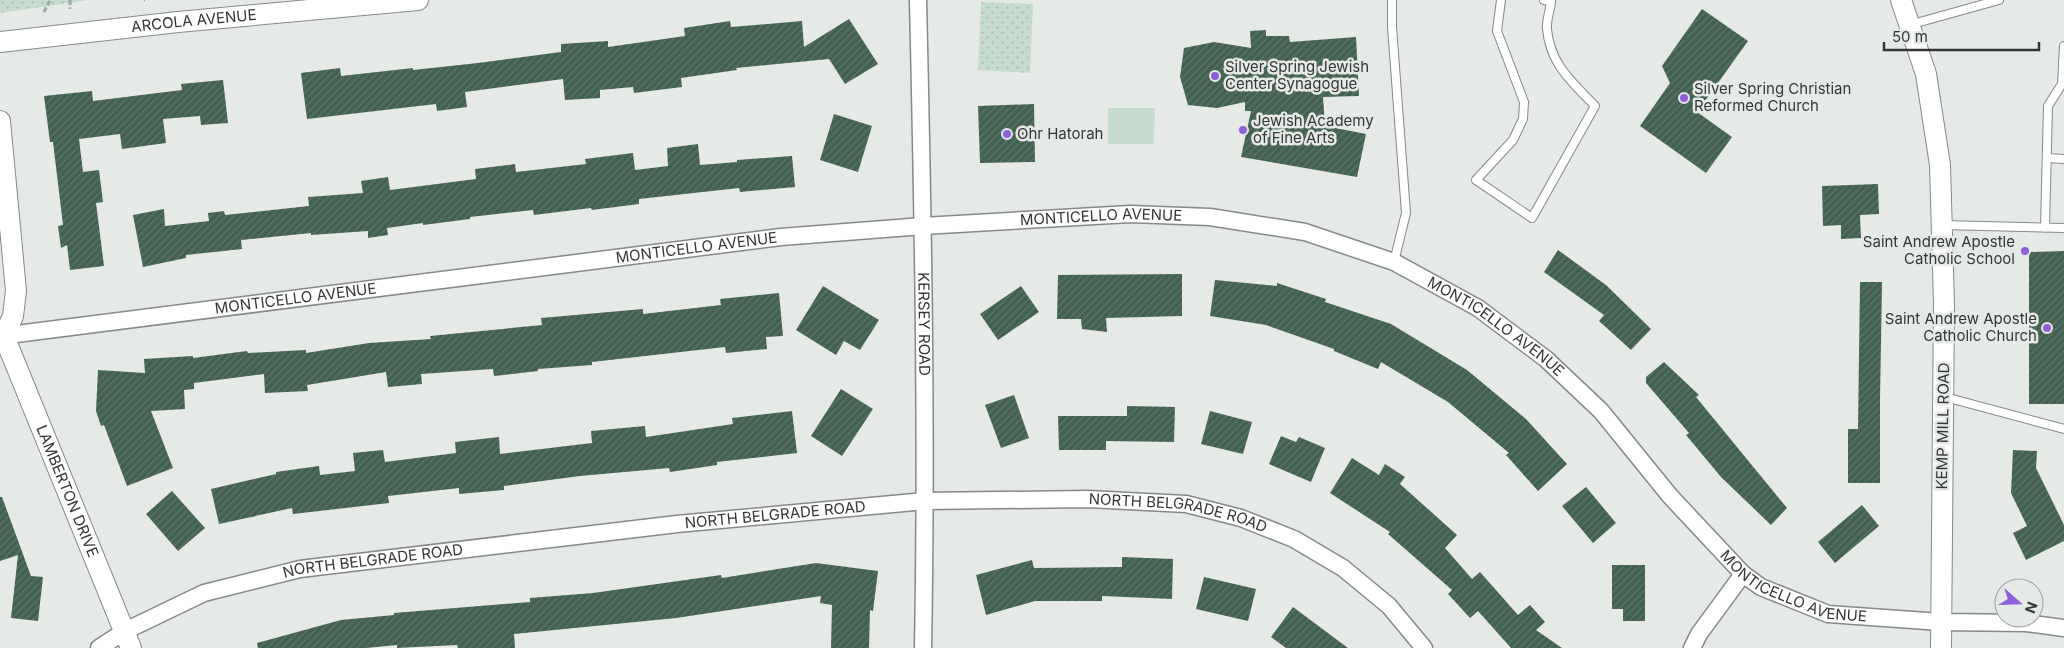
<svg xmlns="http://www.w3.org/2000/svg" width="2064" height="648" viewBox="0 0 2064 648" font-family="Inter,sans-serif">
  <style>
    .grass { fill: url(#grass-dots) }
    .garden { fill: #c6dcd0 }
    .building { fill: url(#building-hatch) }
    .lines { fill: none; stroke-linecap: round; stroke-linejoin: round }
    .service-casing { stroke: #858987; stroke-width: 10 }
    .minor-casing { stroke: #858987; stroke-width: 19 }
    .tertiary-casing { stroke: #858987; stroke-width: 22 }
    .path { stroke: #a3a6a4; stroke-width: 3; stroke-dasharray: 5 2.5; stroke-linecap: butt }
    .service { stroke: #fff; stroke-width: 8 }
    .minor { stroke: #fff; stroke-width: 16 }
    .tertiary { stroke: #fff; stroke-width: 20 }
    .poi-dot { fill: #8d5fd8; stroke: #e6eae7; stroke-width: 2 }
    .labels { text-anchor: middle; stroke-width: 5; stroke-linejoin: round; paint-order: stroke }
    .street-label { font-size: 15px; fill: #343635; stroke: #e6eae7 }
    .poi-label { font-size: 15px; fill: #343635; stroke: #e6eae7; text-anchor: start }
  </style>
  <defs>
    <pattern id="grass-dots" width="8" height="8" patternUnits="userSpaceOnUse" patternTransform="scale(1.25)"><rect width="8" height="8" fill="#c6dcd0"/><path d="M2 2h.1M6 6h.1" fill="none" stroke="#abbdb3" stroke-width="1.8" stroke-linecap="round"/></pattern>
    <pattern id="building-hatch" width="6" height="6" patternUnits="userSpaceOnUse" patternTransform="scale(1.25)"><rect width="6" height="6" fill="#426152"/><path d="M-1 1l2-2M0 6l6-6M5 7l2-2" fill="none" stroke="#5c7568"/></pattern>
  </defs>
  <rect width="100%" height="100%" fill="#e6eae7"/>
  <path class="grass" d="M 0,0 L 89,0 L 0,13 Z
    M 981,2 L 1033,4 L 1030,73 L 978,70 Z"/>
  <path class="garden" d="M 1108,108 L 1155,108 L 1154,144 L 1108,144 Z"/>
  <path class="building" d="M 1702,9 L 1748,41 L 1697,112 L 1732,137 L 1706,173 L 1640,126 L 1670,83 L 1662,66 Z
    M 849,19 L 878,64 L 845,84 L 829,59 L 736,68 L 737,70 L 681,78 L 682,87 L 634,93 L 633,87 L 600,90 L 600,98 L 565,100 L 563,79 L 465,92 L 467,107 L 437,111 L 436,104 L 307,119 L 301,73 L 340,68 L 341,76 L 413,68 L 413,70 L 478,63 L 561,52 L 561,44 L 608,41 L 608,47 L 685,36 L 684,28 L 730,21 L 731,27 L 802,21 L 804,47 Z
    M 1266,30 L 1266,36 L 1289,36 L 1290,42 L 1356,37 L 1359,96 L 1323,97 L 1325,126 L 1366,134 L 1357,177 L 1241,157 L 1251,111 L 1245,111 L 1245,102 L 1217,108 L 1188,105 L 1180,77 L 1184,48 L 1214,42 L 1251,48 L 1250,31 Z
    M 223,80 L 228,123 L 201,125 L 200,116 L 163,119 L 166,143 L 122,149 L 120,134 L 79,139 L 83,172 L 99,170 L 103,202 L 96,203 L 104,266 L 70,270 L 67,245 L 61,248 L 58,226 L 63,225 L 53,142 L 50,142 L 44,96 L 92,91 L 93,101 L 182,90 L 181,84 Z
    M 1034,104 L 1035,162 L 980,163 L 978,106 Z
    M 834,114 L 872,126 L 858,172 L 820,160 Z
    M 698,144 L 700,165 L 737,162 L 737,160 L 792,156 L 795,187 L 740,192 L 739,188 L 639,199 L 639,204 L 592,210 L 591,208 L 534,215 L 533,210 L 470,217 L 470,219 L 423,225 L 423,223 L 387,228 L 388,235 L 368,238 L 368,231 L 311,235 L 311,233 L 241,240 L 242,249 L 186,255 L 186,258 L 143,267 L 133,215 L 164,209 L 165,226 L 209,221 L 208,213 L 224,211 L 225,215 L 309,206 L 308,197 L 363,193 L 361,181 L 388,177 L 390,190 L 476,179 L 475,169 L 515,164 L 516,172 L 586,164 L 585,159 L 633,153 L 635,170 L 668,166 L 667,148 Z
    M 1878,184 L 1879,214 L 1860,215 L 1861,238 L 1841,239 L 1841,225 L 1823,226 L 1822,186 Z
    M 1558,250 L 1606,285 L 1651,329 L 1631,350 L 1599,321 L 1604,315 L 1544,272 Z
    M 2064,251 L 2064,404 L 2029,404 L 2029,252 Z
    M 1182,274 L 1182,316 L 1106,318 L 1107,332 L 1082,329 L 1081,319 L 1057,319 L 1058,275 Z
    M 1215,280 L 1277,286 L 1277,283 L 1326,299 L 1325,302 L 1391,324 L 1467,370 L 1526,419 L 1567,464 L 1538,491 L 1506,455 L 1509,453 L 1448,402 L 1381,362 L 1378,369 L 1334,351 L 1334,349 L 1266,325 L 1210,316 Z
    M 1860,282 L 1882,282 L 1880,400 L 1880,483 L 1848,483 L 1848,429 L 1858,429 Z
    M 823,286 L 879,320 L 860,350 L 844,341 L 836,355 L 796,330 Z
    M 1021,286 L 1039,312 L 998,340 L 980,314 Z
    M 779,293 L 783,336 L 766,337 L 767,349 L 726,353 L 725,347 L 592,362 L 592,365 L 538,369 L 538,371 L 494,376 L 493,369 L 421,374 L 422,384 L 388,387 L 386,372 L 307,385 L 308,391 L 265,393 L 264,374 L 194,383 L 194,389 L 184,390 L 185,409 L 151,411 L 173,468 L 127,486 L 104,425 L 101,426 L 96,411 L 98,370 L 145,373 L 144,359 L 193,356 L 193,358 L 247,351 L 248,353 L 306,350 L 306,353 L 369,343 L 431,339 L 430,336 L 542,325 L 541,318 L 643,309 L 643,314 L 721,305 L 720,299 Z
    M 1664,362 L 1699,395 L 1696,397 L 1787,508 L 1771,525 L 1721,477 L 1686,435 L 1689,433 L 1646,383 L 1646,377 Z
    M 841,389 L 873,409 L 842,456 L 811,436 Z
    M 1014,395 L 1029,438 L 1001,448 L 985,405 Z
    M 1127,406 L 1175,407 L 1174,442 L 1106,441 L 1106,450 L 1059,450 L 1058,416 L 1127,416 Z
    M 792,411 L 797,453 L 717,462 L 717,465 L 670,472 L 669,468 L 580,476 L 504,486 L 504,490 L 459,494 L 459,488 L 388,496 L 389,503 L 293,514 L 292,508 L 219,524 L 211,489 L 276,474 L 276,472 L 319,466 L 320,475 L 355,471 L 353,453 L 383,450 L 385,462 L 456,453 L 455,442 L 499,437 L 500,454 L 592,443 L 591,431 L 645,426 L 646,437 L 733,424 L 732,418 Z
    M 1210,411 L 1252,422 L 1243,454 L 1201,444 Z
    M 1281,436 L 1296,442 L 1299,437 L 1325,448 L 1311,482 L 1269,464 Z
    M 2013,450 L 2037,451 L 2036,468 L 2064,525 L 2064,541 L 2026,560 L 2013,533 L 2027,526 L 2011,493 Z
    M 1352,458 L 1379,475 L 1385,464 L 1405,477 L 1400,484 L 1457,535 L 1445,548 L 1472,579 L 1480,572 L 1518,615 L 1530,605 L 1545,622 L 1536,630 L 1562,648 L 1511,648 L 1478,611 L 1470,618 L 1448,594 L 1452,590 L 1388,534 L 1390,532 L 1330,493 Z
    M 1586,487 L 1616,523 L 1593,543 L 1562,506 Z
    M 172,491 L 205,528 L 178,551 L 146,514 Z
    M 0,497 L 2,497 L 31,576 L 43,577 L 38,621 L 11,618 L 18,555 L 0,561 Z
    M 1862,505 L 1879,526 L 1835,563 L 1818,542 Z
    M 1122,557 L 1173,559 L 1172,599 L 1102,596 L 1102,601 L 1035,601 L 986,615 L 976,575 L 1032,560 L 1034,568 L 1122,567 Z
    M 816,563 L 878,571 L 873,611 L 870,610 L 869,648 L 831,648 L 832,605 L 820,603 L 821,596 L 676,618 L 514,634 L 515,648 L 458,648 L 457,645 L 397,648 L 397,645 L 366,648 L 258,648 L 257,643 L 341,620 L 394,615 L 394,613 L 530,602 L 530,598 L 593,593 L 721,575 L 722,578 Z
    M 1612,565 L 1645,565 L 1645,621 L 1623,621 L 1623,609 L 1612,609 Z
    M 1204,577 L 1256,589 L 1248,621 L 1196,609 Z
    M 1293,607 L 1348,648 L 1286,648 L 1271,637 Z"/>
  <g class="lines">
    <g class="service-casing">
      <path id="service" d="M 1392,0 L 1392,27 L 1406,213 L 1394,262
        M 1501,0 L 1497,31 L 1524,102 L 1523,119 L 1513,140 L 1476,180 L 1532,218 L 1595,106 C 1572,82 1550,64 1547,29 C 1546,21 1550,11 1551,2 L 1544,0
        M 1909,25 L 1999,0
        M 2047,158 L 2064,159
        M 1942,225 L 2064,228
        M 2045,228 L 2048,106 L 2062,84 L 2064,46
        M 1945,397 L 2064,429"/>
    </g>
    <g class="minor-casing">
      <g id="minor">
        <path id="s1" d="M 918,0 C 923,216 927,432 923,648"/>
        <path id="s2" d="M 0,336 L 781,237 L 923,226 L 1130,214 L 1210,217 L 1305,232 L 1394,262 L 1478,308 L 1546,359 L 1601,411 L 1670,496 L 1743,574 L 1761,587 L 1828,614 L 1941,622 L 2026,623 L 2064,628"/>
        <path id="s3" d="M 99,648 L 125,631 L 204,593 L 300,569 L 677,524 L 925,501 L 1088,499 L 1186,504 L 1241,518 L 1294,539 L 1343,568 L 1389,606 L 1424,648"/>
        <path d="M 1692,648 L 1699,634 L 1743,574"/>
      </g>
    </g>
    <g class="tertiary-casing">
      <g id="tertiary">
        <path d="M 1901,0 L 1926,74 L 1940,165 L 1944,304 L 1941,648"/>
        <path id="s4" d="M 0,42 L 178,22 L 418,0"/>
        <path d="M 0,121 L 16,291 L 13,316 L 4,336"/>
        <path id="s5" d="M 0,334 L 4,336 L 131,648"/>
      </g>
    </g>
    <path class="path" d="M 70,0 L 70,9
      M 144,0 L 145,0
      M 44,12 L 50,0"/>
    <use href="#service" class="service"/>
    <use href="#minor" class="minor"/>
    <use href="#tertiary" class="tertiary"/>
  </g>
  <g class="poi-dot">
    <circle cx="1215" cy="76" r="5"/>
    <circle cx="1684" cy="98" r="5"/>
    <circle cx="1243" cy="130" r="5"/>
    <circle cx="1007" cy="134" r="5"/>
    <circle cx="2025" cy="251" r="5"/>
    <circle cx="2047" cy="328" r="5"/>
  </g>
  <g class="labels">
    <g class="street-label">
      <text dy="5" stroke="none"><textPath href="#s4" startOffset="195">ARCOLA AVENUE</textPath></text>
      <text dy="5" stroke="none"><textPath href="#s2" startOffset="1108">MONTICELLO AVENUE</textPath></text>
      <text dy="5" stroke="none"><textPath href="#s2" startOffset="702">MONTICELLO AVENUE</textPath></text>
      <text dy="5" stroke="none"><textPath href="#s2" startOffset="298">MONTICELLO AVENUE</textPath></text>
      <text dy="5" stroke="none"><textPath href="#s1" startOffset="324">KERSEY ROAD</textPath></text>
      <text dy="5" stroke="none"><textPath href="#s2" startOffset="1528">MONTICELLO AVENUE</textPath></text>
      <text transform="translate(1943 426) rotate(-89)" y="5">KEMP MILL ROAD</text>
      <text dy="5" stroke="none"><textPath href="#s5" startOffset="172">LAMBERTON DRIVE</textPath></text>
      <text dy="5" stroke="none"><textPath href="#s3" startOffset="696">NORTH BELGRADE ROAD</textPath></text>
      <text dy="5" stroke="none"><textPath href="#s3" startOffset="1101">NORTH BELGRADE ROAD</textPath></text>
      <text dy="5" stroke="none"><textPath href="#s3" startOffset="291">NORTH BELGRADE ROAD</textPath></text>
      <text dy="5" stroke="none"><textPath href="#s2" startOffset="1932">MONTICELLO AVENUE</textPath></text>
    </g>
    <g class="poi-label">
      <text x="1225" y="72">Silver Spring Jewish<tspan x="1225" dy="17">Center Synagogue</tspan></text>
      <text x="1694" y="94">Silver Spring Christian<tspan x="1694" dy="17">Reformed Church</tspan></text>
      <text x="1253" y="126">Jewish Academy<tspan x="1253" dy="17">of Fine Arts</tspan></text>
      <text x="1017" y="139">Ohr Hatorah</text>
      <text x="2015" y="247" text-anchor="end">Saint Andrew Apostle<tspan x="2015" dy="17">Catholic School</tspan></text>
      <text x="2037" y="324" text-anchor="end">Saint Andrew Apostle<tspan x="2037" dy="17">Catholic Church</tspan></text>
    </g>
  </g>
  <g transform="translate(2019 603) rotate(110)"><circle r="24" fill="#e6eae7" stroke="#9fa2a0"/>
  <path d="M0-4L9 19L0 12L-9 19Z" fill="#8d5fd8"/>
  <text y="-8" font-size="14" font-weight="bold" text-anchor="middle" fill="#343635">N</text>
  </g>
  <path d="M1884 42v8h155v-8" fill="none" stroke="#343635" stroke-width="2.5"/>
  <text x="1892" y="42" font-size="15" fill="#343635" stroke="#e6eae7" stroke-width="4" paint-order="stroke">50 m</text>
</svg>
